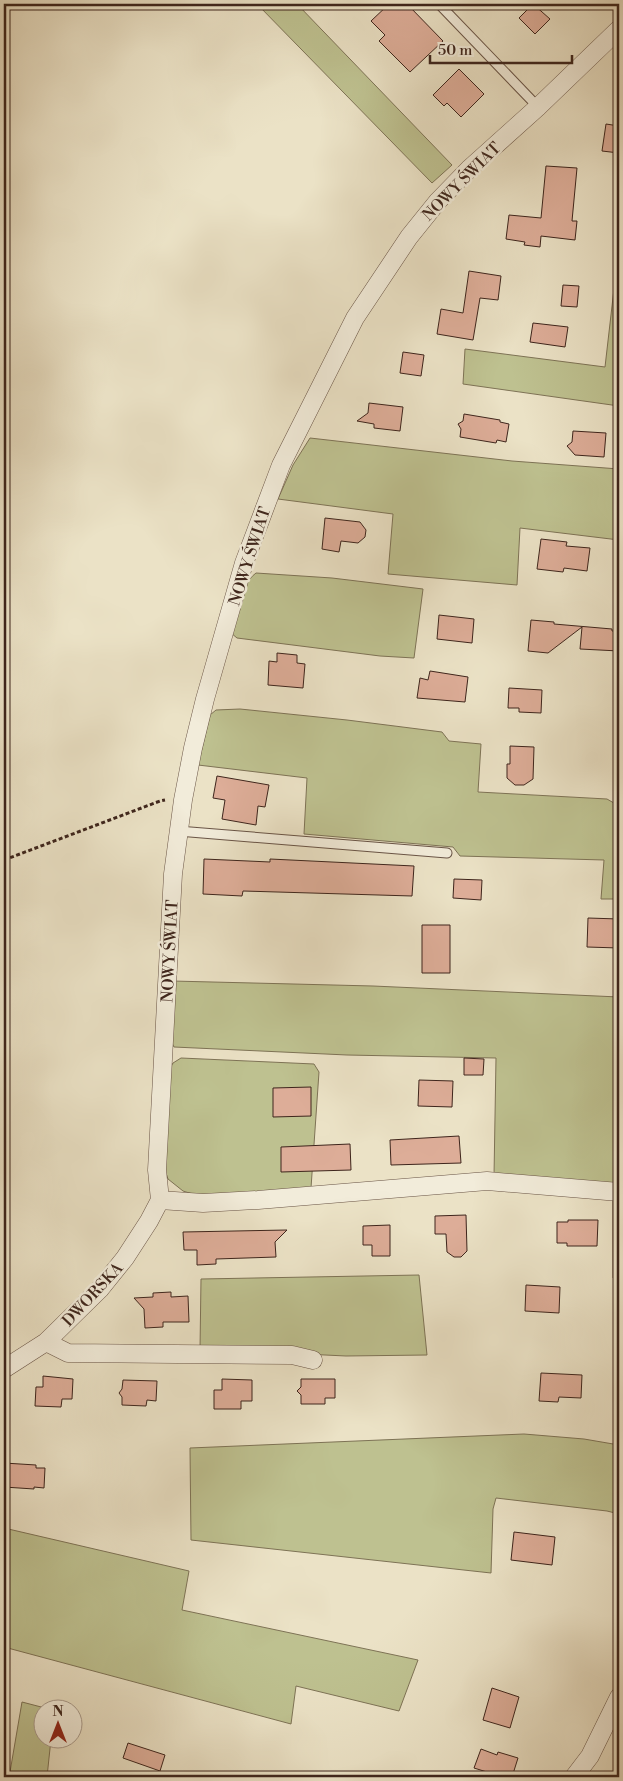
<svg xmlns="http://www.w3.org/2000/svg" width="623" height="1781" viewBox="0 0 623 1781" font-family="'Libre Bodoni',serif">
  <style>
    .green { fill: #bec190; stroke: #7e7356 }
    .building { fill: #ddad98; stroke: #3e251c }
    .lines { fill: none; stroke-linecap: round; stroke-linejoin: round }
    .lane-casing { stroke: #695446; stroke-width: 11 }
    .street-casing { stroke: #695446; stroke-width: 19 }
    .path { stroke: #3e251c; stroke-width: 3; stroke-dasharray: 4 2.5; stroke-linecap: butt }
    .lane { stroke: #f2ecda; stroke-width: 9 }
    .street { stroke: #f2ecda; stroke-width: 18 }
    .labels { text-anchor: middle; stroke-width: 5; stroke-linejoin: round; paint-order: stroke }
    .street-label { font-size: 16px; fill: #3e251c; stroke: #f2ecda }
  </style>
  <rect width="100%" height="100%" fill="#ebe2c6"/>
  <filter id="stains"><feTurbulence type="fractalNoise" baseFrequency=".004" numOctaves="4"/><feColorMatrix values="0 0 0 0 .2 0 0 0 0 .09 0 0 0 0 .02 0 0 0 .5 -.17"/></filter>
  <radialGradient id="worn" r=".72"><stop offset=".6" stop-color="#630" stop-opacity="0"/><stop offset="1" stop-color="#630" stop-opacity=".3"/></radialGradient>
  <path class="green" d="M 257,4 L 297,4 L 452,165 L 432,183 Z
    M 615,280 L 619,280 L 619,406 L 463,384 L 465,349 L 605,367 Z
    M 310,438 L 512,461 L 619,469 L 619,540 L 520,528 L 517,585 L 388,574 L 393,514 L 278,499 L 293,465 Z
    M 256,573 L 332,578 L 423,589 L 414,658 L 380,656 L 237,638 L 231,633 C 236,612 238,587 256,573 Z
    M 240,709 L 347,720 L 442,732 L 449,741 L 481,744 L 478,792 L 607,799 L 619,806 L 619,899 L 601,899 L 604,860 L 460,856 L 453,847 L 304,834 L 307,778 L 198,765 L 210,715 L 216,710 Z
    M 172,981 L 373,986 L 619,997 L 619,1187 L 494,1176 L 496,1058 L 347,1055 L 174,1047 L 171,1041 Z
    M 181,1058 L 314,1064 L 319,1072 L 311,1188 L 202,1197 L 183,1191 L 168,1179 L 164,1167 L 169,1070 L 173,1063 Z
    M 613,1199 L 619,1199 L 619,1279 L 613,1278 Z
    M 419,1275 L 427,1355 L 346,1356 L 200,1349 L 201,1279 Z
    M 524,1434 L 584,1439 L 619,1445 L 619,1514 L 607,1511 L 496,1498 L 493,1509 L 491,1573 L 191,1540 L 190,1448 Z
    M 4,1528 L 189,1571 L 182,1610 L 418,1660 L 399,1711 L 296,1686 L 291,1724 L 4,1647 Z
    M 22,1702 L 45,1708 L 42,1708 L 42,1738 L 51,1739 L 47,1777 L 23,1777 L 10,1772 Z"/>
  <path class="building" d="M 389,4 L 407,4 L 443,41 L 410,72 L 379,41 L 385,35 L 371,21 Z
    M 533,4 L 550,19 L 535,34 L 519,18 Z
    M 459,69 L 484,94 L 461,117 L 447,103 L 444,106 L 433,95 Z
    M 606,124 L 619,126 L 619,153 L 602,151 Z
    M 546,166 L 577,168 L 572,221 L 577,221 L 575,240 L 541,236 L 540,247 L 524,245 L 525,242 L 506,239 L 509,215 L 541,218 Z
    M 469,271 L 501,276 L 498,300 L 480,298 L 473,340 L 437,334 L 441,309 L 463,313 Z
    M 563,285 L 579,286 L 577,307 L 561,306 Z
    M 533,323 L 568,327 L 565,347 L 530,342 Z
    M 403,352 L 424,355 L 421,376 L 400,373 Z
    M 369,403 L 403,407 L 400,431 L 374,428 L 374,424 L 357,421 L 368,413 Z
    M 464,414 L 500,420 L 500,422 L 509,424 L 506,442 L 497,440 L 496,443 L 460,437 L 461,429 L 458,424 L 463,421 Z
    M 573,431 L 606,433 L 604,457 L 575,455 L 567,446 L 572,442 Z
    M 325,518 L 360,522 L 366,530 L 365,537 L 358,543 L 341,541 L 339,552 L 322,549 Z
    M 541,539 L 567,542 L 566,546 L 590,548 L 587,571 L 564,568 L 563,572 L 537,569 Z
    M 439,615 L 474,619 L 472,643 L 437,639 Z
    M 531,620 L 554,622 L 554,624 L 612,629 L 612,631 L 619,631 L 619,651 L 580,649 L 582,627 L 548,653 L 528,651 Z
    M 277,653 L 297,655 L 297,663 L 305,664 L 303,688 L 268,685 L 269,661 L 277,662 Z
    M 430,671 L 468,677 L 465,702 L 417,698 L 420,678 L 428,680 Z
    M 509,688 L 542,690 L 541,713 L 519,712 L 519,708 L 508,708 Z
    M 510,746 L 534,747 L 533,779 L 524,785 L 515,785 L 507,778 L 507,764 L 510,764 Z
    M 217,776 L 269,785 L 265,807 L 258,806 L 256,825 L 222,819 L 225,800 L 213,798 Z
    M 204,859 L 270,862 L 270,859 L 414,866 L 412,896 L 243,891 L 242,896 L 203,894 Z
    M 454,879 L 482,880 L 481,900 L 453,898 Z
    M 588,918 L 619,919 L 619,948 L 587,947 Z
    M 422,925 L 450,925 L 450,973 L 422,973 Z
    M 464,1058 L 484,1059 L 483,1075 L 464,1075 Z
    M 419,1080 L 453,1081 L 452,1107 L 418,1106 Z
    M 311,1087 L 311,1116 L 273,1117 L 273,1088 Z
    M 459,1136 L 461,1163 L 391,1165 L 390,1140 Z
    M 350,1144 L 351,1170 L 281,1172 L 281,1147 Z
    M 466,1215 L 467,1251 L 461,1257 L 454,1257 L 447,1252 L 446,1234 L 435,1234 L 435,1216 Z
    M 568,1220 L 598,1220 L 597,1246 L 567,1246 L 567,1243 L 557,1243 L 557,1222 L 568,1222 Z
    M 390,1225 L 390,1256 L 372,1256 L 372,1245 L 363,1245 L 363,1226 Z
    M 287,1230 L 275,1242 L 276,1257 L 216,1259 L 216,1264 L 197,1265 L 197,1250 L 184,1250 L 183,1232 Z
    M 526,1285 L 560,1287 L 559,1313 L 525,1311 Z
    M 171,1292 L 171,1297 L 188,1296 L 189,1322 L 163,1322 L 163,1327 L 145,1328 L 144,1309 L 134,1298 L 153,1297 L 153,1293 Z
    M 541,1373 L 582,1375 L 581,1398 L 559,1397 L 558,1402 L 539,1401 Z
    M 43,1376 L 73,1379 L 72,1399 L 62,1399 L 61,1407 L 35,1406 L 36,1387 L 43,1387 Z
    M 222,1379 L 252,1380 L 252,1401 L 241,1401 L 241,1409 L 214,1409 L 214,1390 L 222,1390 Z
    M 301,1379 L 335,1379 L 335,1398 L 325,1398 L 325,1404 L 301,1404 L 301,1395 L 297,1391 L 301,1387 Z
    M 123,1380 L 157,1381 L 156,1401 L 147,1400 L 146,1406 L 122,1405 L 122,1397 L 119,1393 L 122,1389 Z
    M 4,1463 L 36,1465 L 36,1468 L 45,1468 L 44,1488 L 34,1487 L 34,1489 L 4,1487 Z
    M 514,1532 L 555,1537 L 552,1565 L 511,1560 Z
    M 492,1688 L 519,1697 L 510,1728 L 483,1720 Z
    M 128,1743 L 165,1755 L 160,1771 L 123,1758 Z
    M 481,1749 L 497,1755 L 498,1752 L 518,1758 L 512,1777 L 503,1777 L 474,1768 Z"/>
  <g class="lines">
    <g class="lane-casing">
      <path id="lane" d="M 439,4 L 538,107
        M 178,831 L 447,853"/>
    </g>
    <g class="street-casing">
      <path id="street" d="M 160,1200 L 157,1170 L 173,874 L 183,800 L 193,748 L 205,699 L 244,563 L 281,465 L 355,318 L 409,237 L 438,201 L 469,169 L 538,107 L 619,29
        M 160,1200 L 203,1203 L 258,1200 L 487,1181 L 619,1192
        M 46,1342 L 68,1353 L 292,1355 L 313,1360
        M 4,1369 L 46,1342 L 100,1289 L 125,1258 L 149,1221 L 160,1200
        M 574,1777 L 590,1756 L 619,1697"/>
    </g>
    <path class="path" d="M 4,860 L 160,801 L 165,800"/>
    <use href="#lane" class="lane"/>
    <use href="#street" class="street"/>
  </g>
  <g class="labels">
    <g class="street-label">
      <text transform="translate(461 181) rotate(-45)" y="6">NOWY ŚWIAT</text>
      <text transform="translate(249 556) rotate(-72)" y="6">NOWY ŚWIAT</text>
      <text transform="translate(169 951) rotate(-87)" y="6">NOWY ŚWIAT</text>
      <text transform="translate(92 1294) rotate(-47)" y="6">DWORSKA</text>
    </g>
  </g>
  <rect width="623" height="1781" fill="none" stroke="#ebe2c6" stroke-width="20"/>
  <rect x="5" y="5" width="613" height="1771" fill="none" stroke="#3e251c" stroke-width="2.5"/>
  <rect x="10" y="10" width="603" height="1761" fill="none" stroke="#3e251c"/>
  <g transform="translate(58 1724)"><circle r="24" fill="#f2ecda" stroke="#aa9c8e"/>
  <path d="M0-4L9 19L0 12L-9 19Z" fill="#8f2418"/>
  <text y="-8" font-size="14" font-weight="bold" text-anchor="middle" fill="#3e251c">N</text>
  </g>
  <path d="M430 55v8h142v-8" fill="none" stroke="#3e251c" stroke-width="2.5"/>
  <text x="438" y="55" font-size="15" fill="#3e251c" stroke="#f2ecda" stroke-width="4" paint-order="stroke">50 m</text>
  <rect width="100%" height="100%" filter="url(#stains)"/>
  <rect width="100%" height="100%" fill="url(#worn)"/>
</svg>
